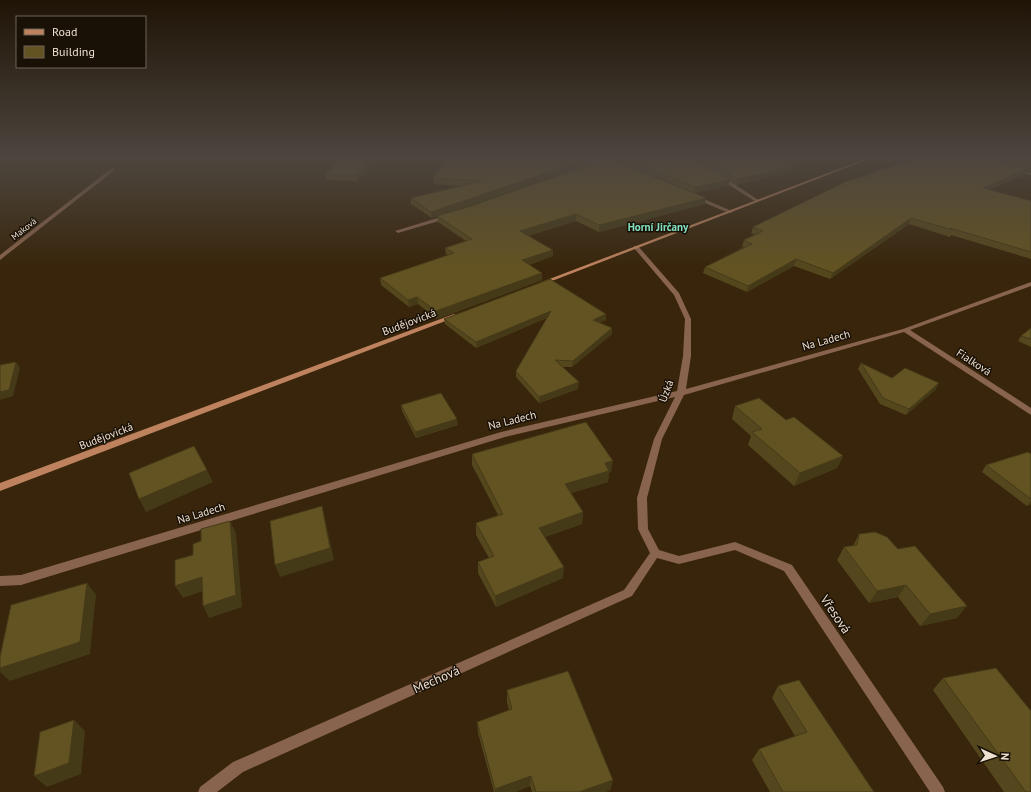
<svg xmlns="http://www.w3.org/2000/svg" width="1031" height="792" viewBox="0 0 1031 792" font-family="'PT Sans',sans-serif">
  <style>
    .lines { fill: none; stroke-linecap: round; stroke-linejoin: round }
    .street { fill: #88634d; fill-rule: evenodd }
    .secondary { fill: #be835e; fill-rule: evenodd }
    .wall { fill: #55471d; fill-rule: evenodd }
    .shaded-wall { fill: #453a18 }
    .building { fill: #635322; stroke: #453a18 }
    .labels { text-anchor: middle; stroke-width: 3; stroke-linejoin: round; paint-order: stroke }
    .far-street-label { font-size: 9px; fill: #eee1d2; stroke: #191006 }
    .far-quarter-label { font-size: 11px; font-weight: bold; fill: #82e0c2; stroke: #191006 }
    .street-label { font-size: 11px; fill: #eee1d2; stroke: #191006 }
    .near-street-label { font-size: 13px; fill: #eee1d2; stroke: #191006 }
  </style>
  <rect width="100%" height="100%" fill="#38250b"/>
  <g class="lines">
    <path class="street" d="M 578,159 L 608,162 L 610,163 L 608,164 L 580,161 L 578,161 Z
      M 112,168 L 116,169 L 0,260 L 0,255 Z
      M 1016,168 L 1031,173 L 1031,175 L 1014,170 L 1014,168 Z
      M 720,176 L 722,176 L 760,201 L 756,202 L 718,178 L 718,176 Z
      M 693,196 L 697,196 L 734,212 L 729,213 L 693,198 Z
      M 447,215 L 449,216 L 449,218 L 398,233 L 395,231 Z
      M 634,246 L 638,246 L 679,293 L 691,319 L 691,356 L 686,389 L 903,329 L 1031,282 L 1031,286 L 910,330 L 1031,408 L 1031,415 L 904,332 L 684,395 L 662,439 L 647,498 L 648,529 L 659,550 L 679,556 L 735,542 L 792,565 L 943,787 L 945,792 L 930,792 L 784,571 L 735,550 L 679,564 L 657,558 L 632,596 L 243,772 L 217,792 L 198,792 L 200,787 L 233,762 L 624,590 L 650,553 L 638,529 L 637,498 L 654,439 L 675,397 L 505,437 L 21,585 L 0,586 L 0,576 L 21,575 L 501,432 L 677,391 L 683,356 L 685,319 L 674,295 L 634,248 Z"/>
    <path class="secondary" d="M 867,158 L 872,158 L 544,284 L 542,285 L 539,283 Z
      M 454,314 L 456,315 L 456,317 L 0,491 L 0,483 Z"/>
  </g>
  <path class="wall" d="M 341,158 L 778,158 L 793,169 L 760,180 L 736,185 L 729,180 L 728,186 L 694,193 L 636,168 L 624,165 L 705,204 L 599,232 L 576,221 L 528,236 L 553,256 L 529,265 L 542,280 L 437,319 L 418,304 L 409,307 L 381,285 L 380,278 L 448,255 L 446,254 L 445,248 L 466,241 L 438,222 L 437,216 L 432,218 L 411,204 L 411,198 L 462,186 L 434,184 L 433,178 L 445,162 L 378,158 L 357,181 L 326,180 L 325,174 ZM 591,159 L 604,159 L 471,206 L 444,214 L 590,164 Z
    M 918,158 L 1031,158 L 1031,172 L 1027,170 L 1024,175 L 989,190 L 1031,201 L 1031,259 L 951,235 L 950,237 L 909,224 L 830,279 L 794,266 L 747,292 L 703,273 L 705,267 L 744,247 L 742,247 L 744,240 L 755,235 L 751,233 L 753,227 L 865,176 Z
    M 550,279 L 606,320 L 599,323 L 612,328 L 612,334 L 572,367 L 562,367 L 578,389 L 539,403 L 516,377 L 516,371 L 547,318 L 476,348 L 445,324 L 444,319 Z
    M 1031,328 L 1031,347 L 1018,341 L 1021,336 Z
    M 861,363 L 892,378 L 936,389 L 906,415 L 880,404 L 858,369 Z
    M 401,405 L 458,425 L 416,438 L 402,411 Z
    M 735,406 L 786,420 L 843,456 L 837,468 L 794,486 L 748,445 L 751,436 L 732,419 Z
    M 472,454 L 611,472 L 609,473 L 608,482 L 571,493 L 583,512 L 582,524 L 545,537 L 563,578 L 496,607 L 478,573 L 478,562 L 489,558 L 476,535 L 476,523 L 498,515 L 472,465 Z
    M 1031,454 L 1031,504 L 1027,506 L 982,472 L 986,465 Z
    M 859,534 L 957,618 L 920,626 L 898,597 L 869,603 L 837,560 L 844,547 L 853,546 Z
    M 943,678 L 1031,792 L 1004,792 L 933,690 Z
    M 778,686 L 874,792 L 770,792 L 752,760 L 759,749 L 795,736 L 772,698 Z
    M 507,690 L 613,780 L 610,790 L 605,792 L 532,792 L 530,786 L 515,792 L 494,792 L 478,733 L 477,722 L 509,710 L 507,702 Z"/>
  <path class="shaded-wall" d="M 372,158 L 378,158 L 357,181 L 356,175 Z
    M 591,158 L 590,164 L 432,218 L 431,212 Z
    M 795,163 L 793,169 L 760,180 L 736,185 L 738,179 Z
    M 1027,169 L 1024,175 L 980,194 L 983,188 Z
    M 730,180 L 728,186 L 694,193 L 695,187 Z
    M 706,198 L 705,204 L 599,232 L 599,225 Z
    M 576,214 L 576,221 L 520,238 L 520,231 Z
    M 911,218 L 909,224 L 830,279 L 833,273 Z
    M 553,250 L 553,256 L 522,267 L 522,260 Z
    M 796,259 L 794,266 L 747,292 L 748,286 Z
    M 542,273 L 542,280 L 437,319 L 436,311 Z
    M 417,297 L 418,304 L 409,307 L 408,300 Z
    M 551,311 L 551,316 L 476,348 L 476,342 Z
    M 606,314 L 606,320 L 593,326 L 593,320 Z
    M 612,328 L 612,334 L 572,367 L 573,361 Z
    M 16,362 L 20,368 L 13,396 L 0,400 L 0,392 Z
    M 579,382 L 578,389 L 539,403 L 539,397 Z
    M 939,383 L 936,389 L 906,415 L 909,409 Z
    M 457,419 L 458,425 L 416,438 L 415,432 Z
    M 843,456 L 837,468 L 794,486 L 800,473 Z
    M 613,461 L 611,472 L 609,473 L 608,482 L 564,495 L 565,484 L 605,463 Z
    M 207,470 L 213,482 L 146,512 L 139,499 Z
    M 1031,500 L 1031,504 L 1027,506 Z
    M 322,506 L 325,519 L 334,560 L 280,577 L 275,565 Z
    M 583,512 L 582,524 L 539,539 L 539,528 Z
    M 230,521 L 236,533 L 242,607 L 209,618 L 203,606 Z
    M 564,567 L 563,578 L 496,607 L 495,596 Z
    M 202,577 L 209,589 L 183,598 L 175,586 Z
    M 87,583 L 96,595 L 90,654 L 10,681 L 0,672 L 0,668 Z
    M 906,585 L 898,597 L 869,603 L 877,591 Z
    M 967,606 L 957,618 L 920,626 L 930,614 Z
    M 74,720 L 85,731 L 81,774 L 47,787 L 34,776 Z
    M 531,776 L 530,786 L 515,792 L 495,792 L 495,789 Z
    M 613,780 L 610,790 L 605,792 L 579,792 Z"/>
  <path class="building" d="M 341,158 L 372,158 L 356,175 L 325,174 Z
    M 448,158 L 591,158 L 431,212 L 411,198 L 482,181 L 433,178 Z
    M 620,158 L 692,158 L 730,180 L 695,187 L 636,162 Z
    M 702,158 L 778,158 L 795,163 L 762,174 L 738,179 Z
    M 918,158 L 986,158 L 1027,169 L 983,188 L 1031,201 L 1031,252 L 950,228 L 953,230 L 911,218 L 833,273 L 796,259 L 748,286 L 705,267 L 752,244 L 744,240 L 763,231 L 753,227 L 849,180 L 865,176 L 882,168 L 886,169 Z
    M 1000,158 L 1031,158 L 1031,165 Z
    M 606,159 L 631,167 L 706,198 L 599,225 L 576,214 L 520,231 L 553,250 L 522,260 L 542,273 L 436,311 L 417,297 L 408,300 L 380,278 L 454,253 L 445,248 L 472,239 L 437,216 L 471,206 Z
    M 550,279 L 606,314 L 593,320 L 612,328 L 573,361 L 555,360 L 579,382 L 539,397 L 516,371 L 551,311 L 476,342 L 444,319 Z
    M 1031,328 L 1031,339 L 1021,336 Z
    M 16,362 L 9,390 L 0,392 L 0,365 Z
    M 861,363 L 892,378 L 905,368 L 939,383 L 909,409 L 883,398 Z
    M 441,393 L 457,419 L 415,432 L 401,405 Z
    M 759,398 L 786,420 L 794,417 L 843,456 L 800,473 L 752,432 L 762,429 L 735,406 Z
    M 586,422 L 613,461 L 605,463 L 609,471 L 565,484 L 583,512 L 539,528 L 564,567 L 495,596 L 478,562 L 494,556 L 476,523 L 503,514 L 472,454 Z
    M 194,446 L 207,470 L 139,499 L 129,473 Z
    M 1028,452 L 1031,454 L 1031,499 L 986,465 Z
    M 322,506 L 330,548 L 275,565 L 270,521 Z
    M 230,521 L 236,595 L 203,606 L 202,577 L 175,586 L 175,560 L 193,555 L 193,544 L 201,541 L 201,529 Z
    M 875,532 L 887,537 L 898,549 L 915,546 L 967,606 L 930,614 L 906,585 L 877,591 L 844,547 L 857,545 L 859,534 Z
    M 87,583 L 80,642 L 0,668 L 0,657 L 11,605 Z
    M 996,668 L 1031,711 L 1031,792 L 1026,792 L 943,678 Z
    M 568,671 L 613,780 L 579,792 L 536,792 L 531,776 L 495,789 L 477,722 L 512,709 L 507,690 Z
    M 799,680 L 874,792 L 783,792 L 759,749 L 807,732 L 778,686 Z
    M 74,720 L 69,763 L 34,776 L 40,732 Z"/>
  <linearGradient id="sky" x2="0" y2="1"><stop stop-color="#1f1406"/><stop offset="0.59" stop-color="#4d463f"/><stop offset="1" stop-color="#4d463f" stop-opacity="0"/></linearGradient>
  <rect width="1031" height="268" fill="url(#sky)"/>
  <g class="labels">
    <g class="far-street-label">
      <text transform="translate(24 229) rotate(-38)" y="3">Maková</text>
    </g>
    <g class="far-quarter-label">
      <text x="658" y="231">Horní Jirčany</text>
    </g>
    <g class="street-label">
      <text transform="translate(409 322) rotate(-21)" y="4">Budějovická</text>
      <text transform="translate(826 340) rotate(-16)" y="4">Na Ladech</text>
      <text transform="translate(974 362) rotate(33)" y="4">Fialková</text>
      <text transform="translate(666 391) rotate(-70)" y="4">Úzká</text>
      <text transform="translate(512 420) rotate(-14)" y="4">Na Ladech</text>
      <text transform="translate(106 436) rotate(-21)" y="4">Budějovická</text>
      <text transform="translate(201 513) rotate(-17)" y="4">Na Ladech</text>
    </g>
    <g class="near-street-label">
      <text transform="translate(836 614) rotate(56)" y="5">Vřesová</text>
      <text transform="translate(436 679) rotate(-24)" y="5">Mechová</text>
    </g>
  </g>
  <rect x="16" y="16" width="130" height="52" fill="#191006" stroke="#6e6458"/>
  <rect x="24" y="29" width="20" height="6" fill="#be835e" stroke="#6e6458"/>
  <text x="52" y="36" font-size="12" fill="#eee1d2">Road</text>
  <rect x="24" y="46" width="20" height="12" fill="#635322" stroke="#6e6458"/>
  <text x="52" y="56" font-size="12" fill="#eee1d2">Building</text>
  <g transform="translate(995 756) rotate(93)" stroke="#191006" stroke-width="3" paint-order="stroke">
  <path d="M0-3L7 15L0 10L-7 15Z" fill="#eee1d2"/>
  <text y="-6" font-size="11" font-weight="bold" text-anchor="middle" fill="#eee1d2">N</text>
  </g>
</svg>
